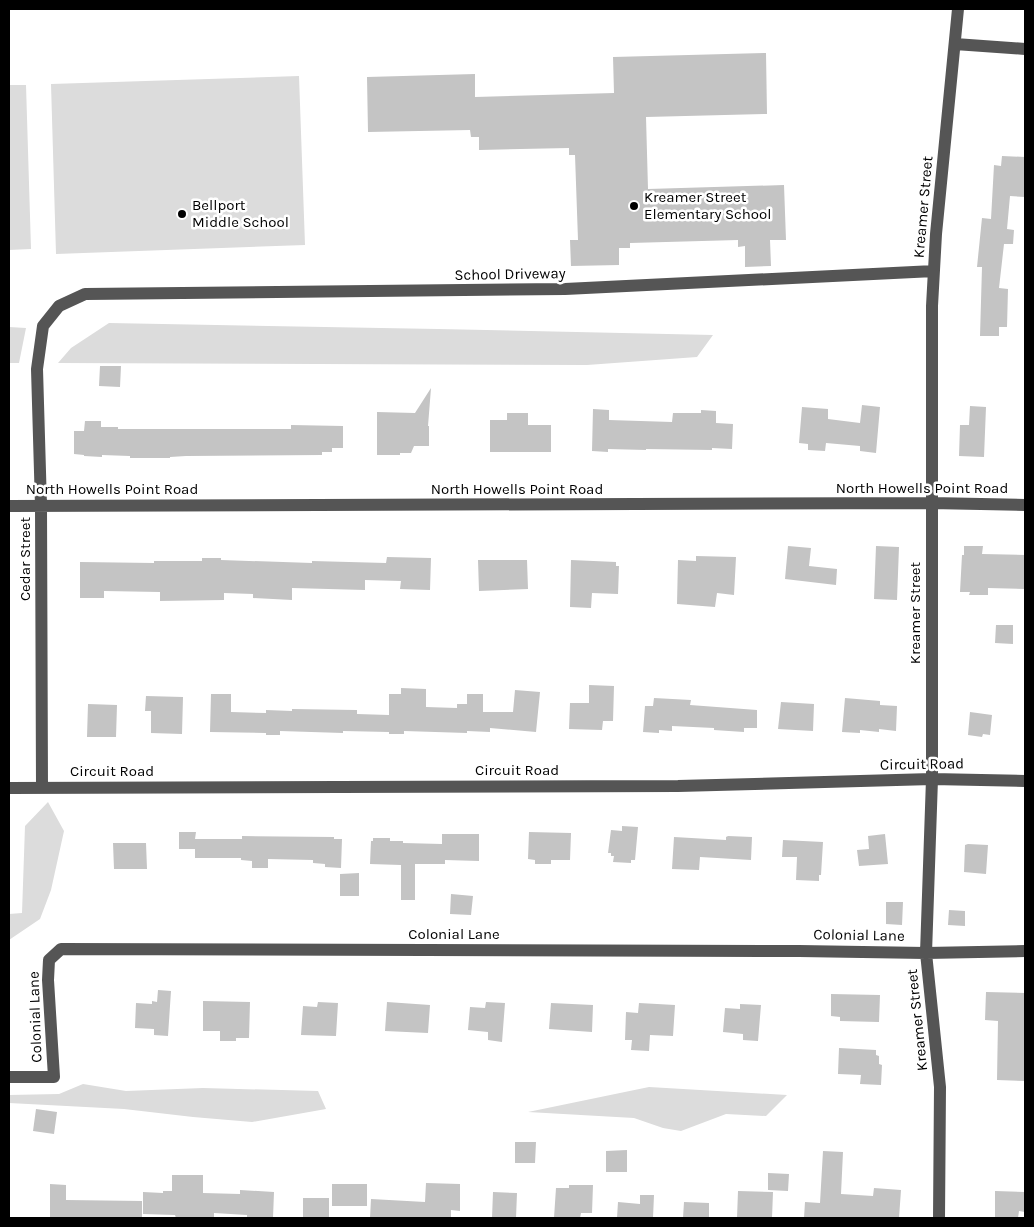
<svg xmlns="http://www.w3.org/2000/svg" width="1034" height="1227" viewBox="0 0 1034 1227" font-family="Karla,sans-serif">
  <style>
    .green { fill: #dcdcdc }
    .building { fill: #c4c4c4 }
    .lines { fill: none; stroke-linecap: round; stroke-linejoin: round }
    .minor { stroke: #555; stroke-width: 12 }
    .poi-dot { fill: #000; stroke: #fff; stroke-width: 2 }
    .labels { text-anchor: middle; stroke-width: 5; stroke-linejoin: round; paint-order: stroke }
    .poi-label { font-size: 15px; fill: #000; stroke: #fff; text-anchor: start }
    .street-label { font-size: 15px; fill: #000; stroke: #fff }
  </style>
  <rect width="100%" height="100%" fill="#fff"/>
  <path class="green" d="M 299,76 L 305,245 L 56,254 L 51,84 Z
    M 9,85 L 26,85 L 31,249 L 9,250 Z
    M 109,323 L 438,329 L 713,335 L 697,357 L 587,365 L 58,363 L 71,348 Z
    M 9,327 L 26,328 L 19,363 L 9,363 Z
    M 48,802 L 64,831 L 51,890 L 40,919 L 9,940 L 9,914 L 22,913 L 25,826 Z
    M 83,1084 L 126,1091 L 203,1088 L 318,1091 L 326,1109 L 252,1122 L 193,1117 L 124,1109 L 9,1103 L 9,1095 L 59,1094 Z
    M 649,1087 L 787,1095 L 766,1116 L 726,1114 L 681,1131 L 663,1128 L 634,1118 L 528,1112 Z"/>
  <path class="building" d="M 766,53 L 767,114 L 646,117 L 648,189 L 784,185 L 786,240 L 770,240 L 771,266 L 745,267 L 745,246 L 738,247 L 738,240 L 630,243 L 630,248 L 619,248 L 619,265 L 571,266 L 570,240 L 578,240 L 575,155 L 569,155 L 569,148 L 479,150 L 479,137 L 471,137 L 470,130 L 368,132 L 367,77 L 475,74 L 475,97 L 614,93 L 613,57 Z
    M 1002,156 L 1025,157 L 1025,197 L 1010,196 L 1007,229 L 1014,230 L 1013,244 L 1004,244 L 999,288 L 1008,289 L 1007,327 L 999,327 L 999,336 L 980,336 L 982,267 L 977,267 L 982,218 L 991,219 L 994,165 L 1001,166 Z
    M 100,366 L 121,366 L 120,387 L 99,386 Z
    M 431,388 L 428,426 L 429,426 L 429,446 L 414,446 L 411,453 L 400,453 L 400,455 L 377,455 L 377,412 L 415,413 Z
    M 862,405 L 880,407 L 876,453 L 860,451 L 860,446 L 826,443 L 825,451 L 808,450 L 808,444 L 799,443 L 802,407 L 828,409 L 828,419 L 860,423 Z
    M 970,406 L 986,407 L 984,457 L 959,456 L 960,425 L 969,425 Z
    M 593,409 L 609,410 L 609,420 L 672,422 L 673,413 L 701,413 L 701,410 L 716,411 L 716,423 L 733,424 L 732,449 L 712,448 L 712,450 L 646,449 L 646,450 L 608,449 L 608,452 L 592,451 Z
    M 507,413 L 528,413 L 528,425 L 551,425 L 551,452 L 490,452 L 490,420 L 507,420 Z
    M 85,421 L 101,421 L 101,427 L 118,427 L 118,429 L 291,429 L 291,425 L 343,426 L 343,448 L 332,448 L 332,452 L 322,452 L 322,455 L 186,456 L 170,457 L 170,458 L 130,458 L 130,456 L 102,455 L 102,457 L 84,456 L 84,455 L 74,454 L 74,431 L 84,431 Z
    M 788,546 L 811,548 L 809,566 L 837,569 L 836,585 L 785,579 Z
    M 876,546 L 899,547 L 897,600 L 874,599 Z
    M 964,546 L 983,546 L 982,554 L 1025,555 L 1025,589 L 988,588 L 988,595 L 969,595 L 970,592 L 960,592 L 962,555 L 964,555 Z
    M 696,556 L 736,557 L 734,595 L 717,593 L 715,607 L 677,604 L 678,560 L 696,561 Z
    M 387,557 L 431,558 L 430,590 L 400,589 L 401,581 L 365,580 L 365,590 L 292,588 L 292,600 L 253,598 L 253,594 L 224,593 L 224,600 L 160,601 L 160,592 L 104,591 L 104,598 L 80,598 L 80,562 L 154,563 L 154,561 L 202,561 L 202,558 L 221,558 L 221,560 L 312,563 L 312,561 L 386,563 Z
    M 478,560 L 527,560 L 528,589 L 479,591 Z
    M 571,560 L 616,562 L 616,566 L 619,566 L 618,594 L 592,593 L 591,608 L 570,607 Z
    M 996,625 L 1013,625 L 1013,644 L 995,643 Z
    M 589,685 L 614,686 L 613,721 L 603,721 L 602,730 L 569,729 L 570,703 L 589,703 Z
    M 401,688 L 426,689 L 426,707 L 457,708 L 457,704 L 467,704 L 467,694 L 483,694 L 483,712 L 513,712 L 515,690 L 540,692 L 536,732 L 490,728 L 490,732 L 467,731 L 467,733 L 404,731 L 404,734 L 389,734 L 389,732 L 343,731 L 343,733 L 280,731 L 280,735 L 266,735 L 266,733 L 210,732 L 211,694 L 231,694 L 231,712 L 266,713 L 266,710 L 292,711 L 292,709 L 356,710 L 357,710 L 357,714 L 389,715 L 389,694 L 401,694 Z
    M 146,696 L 183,697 L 182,734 L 151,733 L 151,711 L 145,711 Z
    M 654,698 L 691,700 L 690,705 L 757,710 L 757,728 L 744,728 L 744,732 L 714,730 L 714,728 L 672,726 L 672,731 L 659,730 L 659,733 L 643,732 L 645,706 L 653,706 Z
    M 845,698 L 880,701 L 880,705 L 897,706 L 896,731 L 879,729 L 879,732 L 860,730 L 860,733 L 842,732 Z
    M 781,702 L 814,704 L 813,731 L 778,729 Z
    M 88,704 L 117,705 L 116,737 L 87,737 Z
    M 970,712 L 992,715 L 990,735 L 983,734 L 982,737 L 968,735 Z
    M 622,826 L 638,827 L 635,860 L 631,860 L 631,863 L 613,862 L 614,856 L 611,856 L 611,853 L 608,853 L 611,830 L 622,831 Z
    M 179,832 L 196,832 L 195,839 L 242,839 L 242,836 L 334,837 L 334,839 L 342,839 L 341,868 L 325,867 L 325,864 L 313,863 L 313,860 L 268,859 L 268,868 L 252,868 L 252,861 L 241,860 L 241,858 L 195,858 L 195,849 L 179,849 Z
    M 529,832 L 571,833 L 570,860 L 551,860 L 551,864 L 535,864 L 535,860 L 528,859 Z
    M 442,834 L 479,834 L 479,861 L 445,860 L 445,864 L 415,864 L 415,900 L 401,900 L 401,865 L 370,864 L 371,841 L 373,841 L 373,838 L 390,838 L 390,841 L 403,841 L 403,843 L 442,844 Z
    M 885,834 L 888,864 L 859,866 L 857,850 L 869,849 L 868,836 Z
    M 728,836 L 752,837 L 751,860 L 700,857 L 699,870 L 672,869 L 674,837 L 726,840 L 726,837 Z
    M 783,840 L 823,842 L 821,875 L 819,875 L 819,881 L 796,880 L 797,857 L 782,857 Z
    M 113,843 L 146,843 L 147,869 L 114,869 Z
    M 968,844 L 988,845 L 986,874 L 964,872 L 965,845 Z
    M 359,873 L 359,896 L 340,896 L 340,874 Z
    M 451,894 L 473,896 L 471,915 L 450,914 Z
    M 886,902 L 903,902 L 902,925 L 886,924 Z
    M 949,910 L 965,911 L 965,926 L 948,925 Z
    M 158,990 L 171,991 L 168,1036 L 154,1035 L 154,1029 L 135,1028 L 136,1003 L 152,1004 L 152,1001 L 157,1002 Z
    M 986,992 L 1025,993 L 1024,1064 L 1025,1064 L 1025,1081 L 997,1080 L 998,1021 L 985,1020 Z
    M 831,994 L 880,995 L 879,1022 L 840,1021 L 840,1017 L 831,1016 Z
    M 203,1001 L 250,1002 L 249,1038 L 236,1038 L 236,1041 L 220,1041 L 220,1031 L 203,1031 Z
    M 318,1002 L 338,1003 L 336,1036 L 301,1035 L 303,1006 L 317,1007 Z
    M 387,1002 L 430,1005 L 428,1033 L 385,1031 Z
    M 486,1002 L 505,1003 L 502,1042 L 488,1040 L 488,1032 L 468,1030 L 470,1007 L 485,1008 Z
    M 551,1003 L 593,1005 L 592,1032 L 549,1029 Z
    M 639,1003 L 675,1005 L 673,1036 L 650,1035 L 649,1051 L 631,1050 L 632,1040 L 625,1040 L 626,1012 L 638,1013 Z
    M 740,1004 L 761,1005 L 758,1041 L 743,1040 L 743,1034 L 723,1032 L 725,1008 L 740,1009 Z
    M 839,1048 L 876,1050 L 876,1055 L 879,1056 L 879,1064 L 882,1065 L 881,1085 L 860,1084 L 861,1075 L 838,1074 Z
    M 36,1109 L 57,1112 L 54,1134 L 33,1131 Z
    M 515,1142 L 536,1142 L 535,1163 L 515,1163 Z
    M 627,1150 L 627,1172 L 606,1172 L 606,1151 Z
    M 823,1151 L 843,1152 L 841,1194 L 873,1196 L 874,1188 L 901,1190 L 899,1218 L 804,1218 L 805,1202 L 820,1203 Z
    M 768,1173 L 789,1174 L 788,1191 L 768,1190 Z
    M 172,1175 L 203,1175 L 203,1193 L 240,1194 L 240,1190 L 274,1192 L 273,1218 L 247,1218 L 247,1215 L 214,1213 L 214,1218 L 176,1218 L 175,1215 L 143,1214 L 143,1192 L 163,1193 L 163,1191 L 172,1191 Z
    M 426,1183 L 460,1184 L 460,1211 L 451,1210 L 451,1218 L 370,1218 L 371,1199 L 425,1202 Z
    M 50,1184 L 66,1185 L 66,1200 L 142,1201 L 142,1218 L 50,1218 Z
    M 332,1184 L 367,1184 L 367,1206 L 332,1206 Z
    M 569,1185 L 593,1185 L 592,1213 L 581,1213 L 580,1218 L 554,1218 L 556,1188 L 569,1188 Z
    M 738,1191 L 773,1192 L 772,1218 L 737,1218 Z
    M 995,1191 L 1025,1192 L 1025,1212 L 1019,1211 L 1018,1218 L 995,1218 Z
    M 493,1192 L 517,1193 L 516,1218 L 492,1218 Z
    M 640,1195 L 654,1195 L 653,1218 L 617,1218 L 618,1202 L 640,1204 Z
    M 303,1198 L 329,1198 L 329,1218 L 303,1218 Z
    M 684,1202 L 709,1203 L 709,1218 L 683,1218 Z"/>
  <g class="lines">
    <path class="minor" d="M 955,44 L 1025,49
      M 9,506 L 931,503 L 1025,505
      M 9,788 L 678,786 L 932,779 L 1025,781
      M 42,788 L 41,506 L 37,369 L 43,326 L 59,306 L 85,294 L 565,289 L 934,271
      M 9,1077 L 54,1077 L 48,980 L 49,960 L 61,949 L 799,951 L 926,953 L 1025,951
      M 939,1218 L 940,1087 L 926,953 L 932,779 L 932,306 L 936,234 L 958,9"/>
  </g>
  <g class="poi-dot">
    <circle cx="634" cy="206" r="5"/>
    <circle cx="182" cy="214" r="5"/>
  </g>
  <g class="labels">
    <g class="poi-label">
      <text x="644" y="202">Kreamer Street<tspan x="644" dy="17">Elementary School</tspan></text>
      <text x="192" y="210">Bellport<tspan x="192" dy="17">Middle School</tspan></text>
    </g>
    <g class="street-label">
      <text transform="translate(923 207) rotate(-85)" y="5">Kreamer Street</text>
      <text transform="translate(510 274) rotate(-1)" y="5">School Driveway</text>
      <text x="922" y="493">North Howells Point Road</text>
      <text x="112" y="494">North Howells Point Road</text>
      <text x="517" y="494">North Howells Point Road</text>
      <text transform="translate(25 559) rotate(-90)" y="5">Cedar Street</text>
      <text transform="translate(915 613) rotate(-90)" y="5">Kreamer Street</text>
      <text transform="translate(922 764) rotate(-1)" y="5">Circuit Road</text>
      <text x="517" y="775">Circuit Road</text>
      <text x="112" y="776">Circuit Road</text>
      <text x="454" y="939">Colonial Lane</text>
      <text transform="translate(859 935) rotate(1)" y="5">Colonial Lane</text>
      <text transform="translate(35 1017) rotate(-92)" y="5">Colonial Lane</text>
      <text transform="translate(917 1020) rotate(-96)" y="5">Kreamer Street</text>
    </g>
  </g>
  <rect width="1034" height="1227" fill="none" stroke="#000000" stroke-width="20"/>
</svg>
